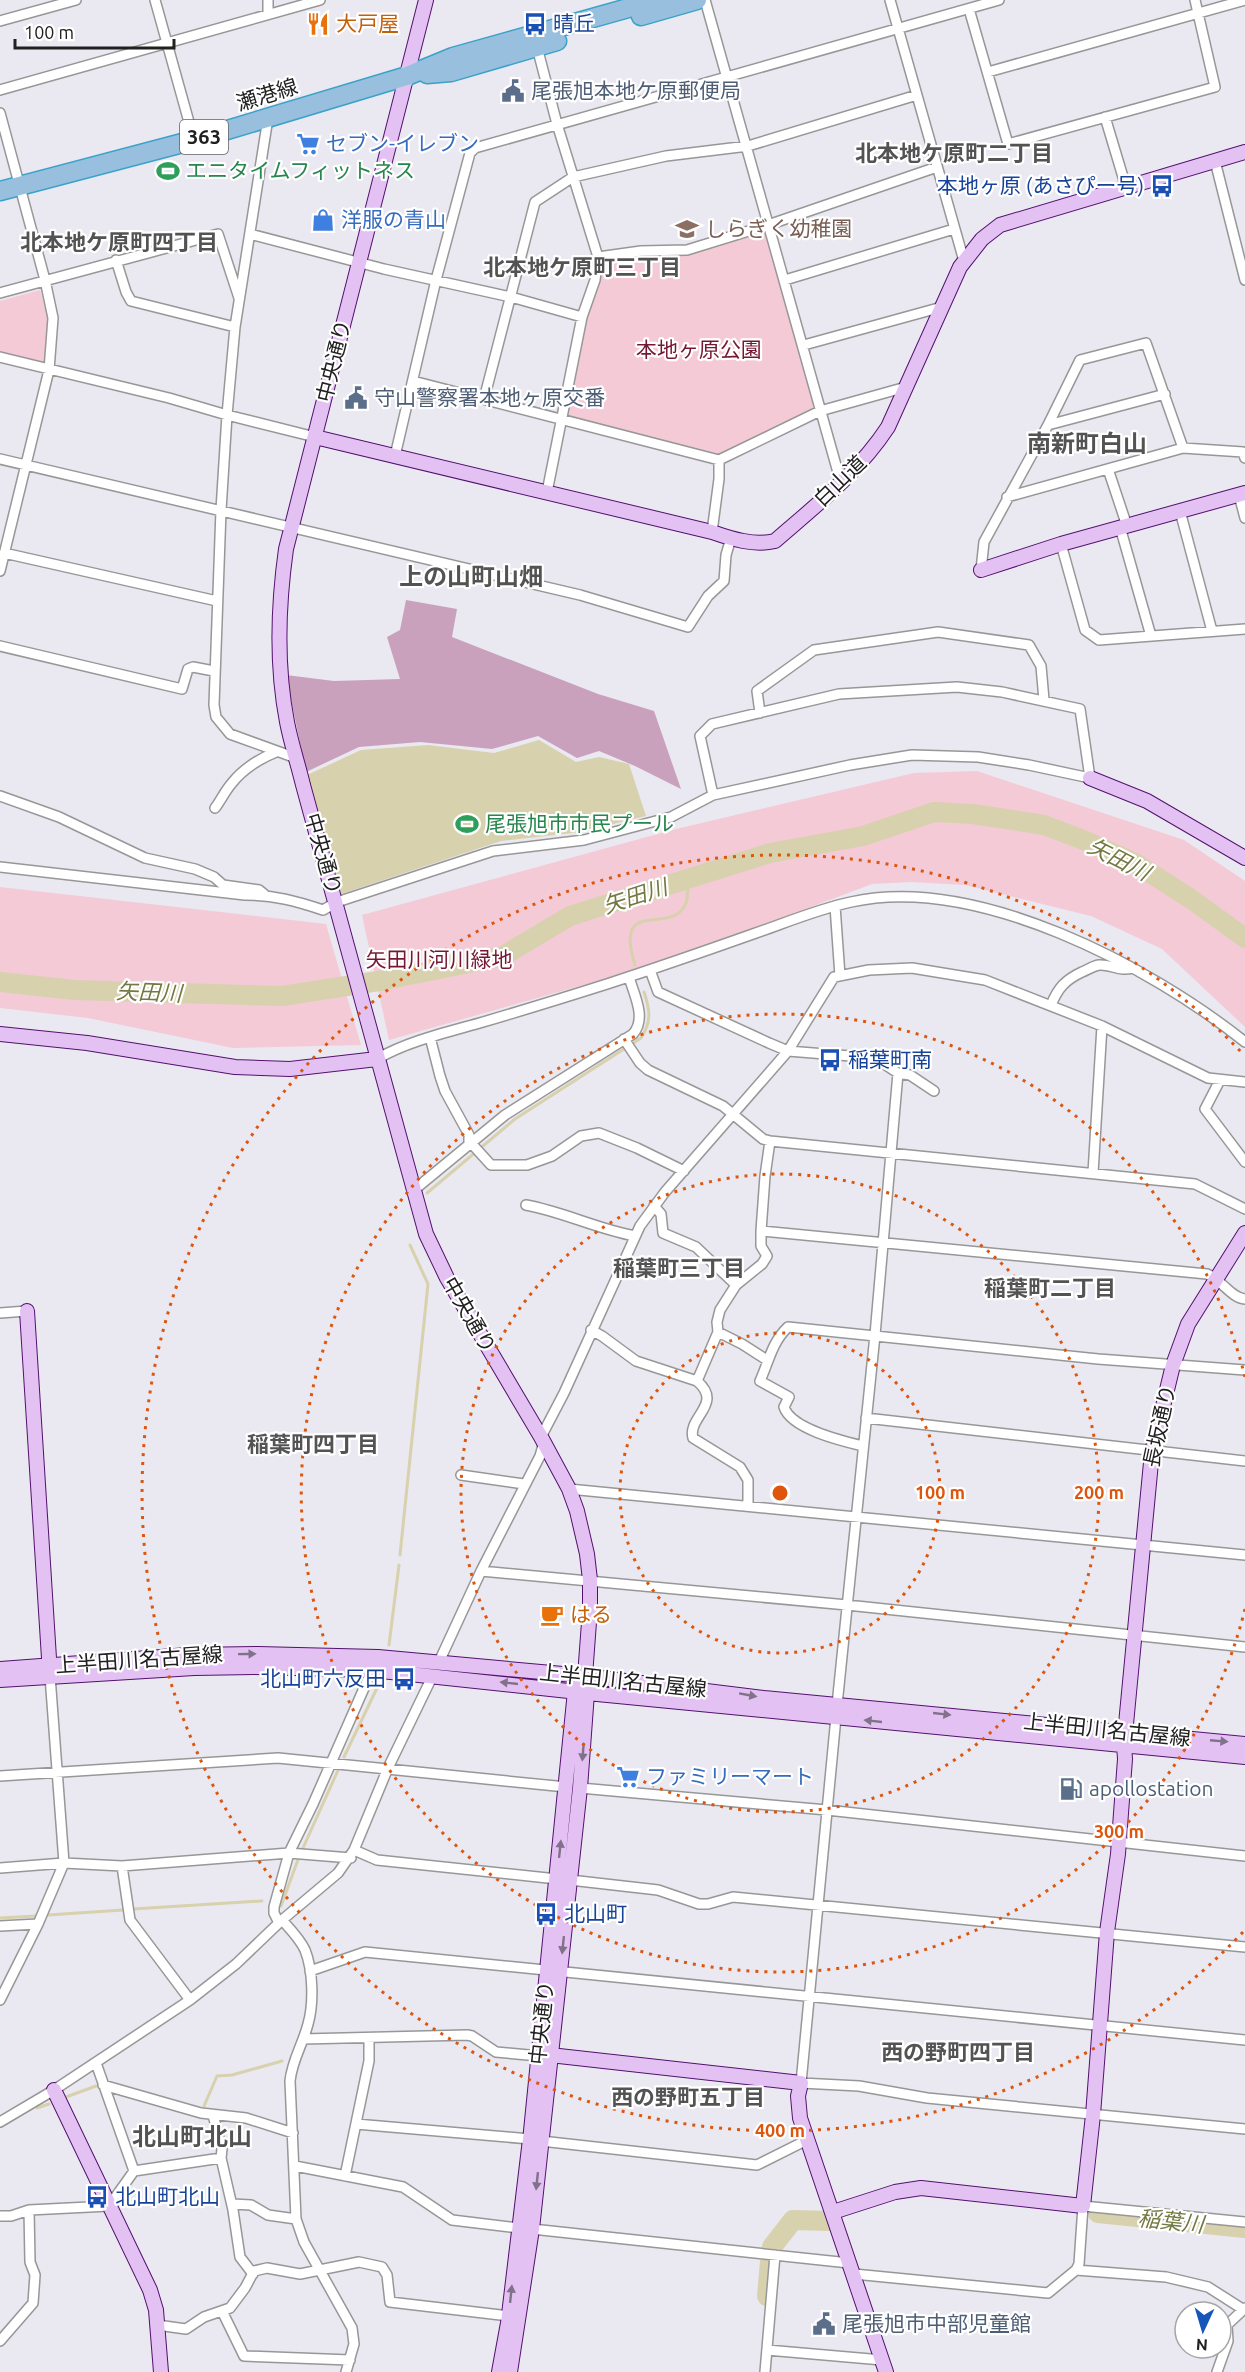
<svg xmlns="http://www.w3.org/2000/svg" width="1245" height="2372" viewBox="0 0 1245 2372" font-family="Ubuntu,'Noto Sans JP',sans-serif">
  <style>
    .forest { fill: #caa1bd }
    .park { fill: #f4cad7 }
    .water { fill: #d8d1ad }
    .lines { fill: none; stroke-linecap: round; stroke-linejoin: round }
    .stream { stroke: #d8d1ad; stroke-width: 3 }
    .river { stroke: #d8d1ad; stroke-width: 20 }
    .street-casing { stroke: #979797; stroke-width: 12 }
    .secondary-casing { stroke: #53116d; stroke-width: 16 }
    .highway-casing { stroke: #3aa2c9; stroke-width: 21 }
    .street { stroke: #fff; stroke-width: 9 }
    .secondary { stroke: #e3c2f3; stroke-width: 14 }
    .highway { stroke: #98c0de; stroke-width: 18 }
    .oneway { fill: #82718a }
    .ring { fill: none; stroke: #de560d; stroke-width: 3; stroke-dasharray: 3 6 }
    .labels { text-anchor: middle; stroke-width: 4.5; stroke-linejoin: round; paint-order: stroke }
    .shield { fill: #fff; stroke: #636363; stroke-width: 1.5 }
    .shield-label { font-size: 20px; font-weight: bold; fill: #202020 }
    .food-label { font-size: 21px; fill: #c56008; stroke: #fff; text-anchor: start }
    .transit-label { font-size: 21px; fill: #164399; stroke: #fff; text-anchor: start }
    .service-label { font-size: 21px; fill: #4e5e75; stroke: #fff; text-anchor: start }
    .street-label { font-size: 21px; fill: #202020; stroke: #fff }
    .shop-label { font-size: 21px; fill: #366cbe; stroke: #fff; text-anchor: start }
    .leisure-label { font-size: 21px; fill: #27864d; stroke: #fff; text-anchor: start }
    .education-label { font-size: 21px; fill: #785e54; stroke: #fff; text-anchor: start }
    .park-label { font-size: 21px; fill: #741834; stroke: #fff }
    .neighbourhood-label { font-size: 22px; font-weight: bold; fill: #535353; stroke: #fff }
    .water-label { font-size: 22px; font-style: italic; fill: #737941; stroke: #fff }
    .quarter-label { font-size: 24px; font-weight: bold; fill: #535353; stroke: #fff }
    .centre { fill: #de560d; stroke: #fff; stroke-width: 3 }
    .ring-label { font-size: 18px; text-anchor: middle; font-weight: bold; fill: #de560d; stroke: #fff; stroke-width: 4.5; stroke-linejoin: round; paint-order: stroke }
  </style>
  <rect width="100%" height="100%" fill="#eae8f0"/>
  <path class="forest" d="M 406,600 L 457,609 L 452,637 L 598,694 L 654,711 L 681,789 L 635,766 L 599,751 L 577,758 L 538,736 L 492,749 L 420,742 L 359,747 L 306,772 L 286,675 L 334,681 L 400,679 L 387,637 L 400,630 Z"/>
  <path class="park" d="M 768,225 L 820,411 L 719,460 L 561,419 L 598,257 L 687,250 Z
    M 40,290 L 48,318 L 47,365 L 0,354 L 0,301 Z
    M 977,771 L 1184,840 L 1245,881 L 1245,1027 L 1162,949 L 1091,916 L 965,885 L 911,882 L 872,884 L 661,963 L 389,1040 L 362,915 L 676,829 L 914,773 Z
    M 0,887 L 326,924 L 361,1045 L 233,1048 L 88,1018 L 0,1008 Z"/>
  <path class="water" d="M 539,740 L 576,762 L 599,757 L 629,764 L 646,816 L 581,832 L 501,841 L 341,894 L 307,775 L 361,750 L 428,745 L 494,753 Z"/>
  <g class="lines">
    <path class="stream" d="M 635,965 C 613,894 672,938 686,903 C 689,896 687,886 687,879
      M 427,1193 L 515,1119 L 641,1038 C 652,1021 650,1010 644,992
      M 400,1555 L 428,1284 L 410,1245
      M 389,1645 L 399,1565
      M 344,1757 L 377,1688
      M 303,1848 L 339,1768
      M 281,1906 L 299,1857
      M 133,1909 L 262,1901
      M 48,1915 L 123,1910
      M 0,1918 L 36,1916
      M 66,2097 L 96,2086
      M 204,2106 L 217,2076 L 232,2075 L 282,2061
      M 37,2108 L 49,2104"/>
    <path class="river" d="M 0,982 L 75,990 L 282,996 L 385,980 L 503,956 L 570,916 L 770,853 L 863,836 L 934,812 L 973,814 L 1044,825 L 1086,841 L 1135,863 L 1191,899 L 1245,938
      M 1098,2213 L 1245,2228
      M 772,2247 L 793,2220 L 830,2221
      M 767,2296 L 770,2262"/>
    <g class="street-casing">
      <path id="street" d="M 155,0 L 194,140
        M 268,0 L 268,14
        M 705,0 L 841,483
        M 890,0 L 964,261
        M 969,9 L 1008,144 L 1215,87 L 1195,0
        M 0,21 L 76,0
        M 537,47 L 557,124 L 598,257 L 595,280 L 582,317 L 547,492
        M 988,72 L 1245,0
        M 0,90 L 320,0
        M 0,113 L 45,280 L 53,318 L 49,370 L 0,571
        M 1105,117 L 1126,187
        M 268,118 L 235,327 L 227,415 L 221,510 L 214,705 L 216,717 L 230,734 L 296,758
        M 1215,161 L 1245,280
        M 250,234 L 384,269 L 511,297 L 582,317
        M 598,257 L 641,251 L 687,250 L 768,225 L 937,167
        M 116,260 L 126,292 L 131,301 L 235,327
        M 785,280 L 954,229
        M 0,293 L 218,234 L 239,298
        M 804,345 L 942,307
        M 0,357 L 169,398 L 227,415 L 315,437
        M 413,381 L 719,460 L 820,411 L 906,387
        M 484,399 L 535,202 L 573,177 L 666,156 L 748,146 L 917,95
        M 1048,425 L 1165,394
        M 395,456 L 436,280 L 470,153 L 475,148 L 999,0
        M 0,459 L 580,595 L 688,627 L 708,596 L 724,581 L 726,555 L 731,538
        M 1108,469 L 1127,526
        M 1239,495 L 1245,518
        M 1007,497 L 1183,448
        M 1180,511 L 1212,631
        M 1120,527 L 1151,636
        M 712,532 L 719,479 L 719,460
        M 1061,544 L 1085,630 L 1099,640 L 1245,629
        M 4,553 L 217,601
        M 981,570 L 984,542 L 1048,425 L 1080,360 L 1146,343 L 1183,448 L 1243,452 L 1245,458
        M 0,646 L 182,689 L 188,669 L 193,667 L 214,671
        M 760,713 L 757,691 L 814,650 L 938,632 L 1029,645 L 1041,666 L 1044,700
        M 0,796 L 59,817 L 145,858 L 195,869 L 214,877 L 223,885 L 259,890 L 264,894
        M 215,808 C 221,800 225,791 232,783 C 243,769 259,759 276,752
        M 0,867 L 245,895 C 274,895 296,901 323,910 L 337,902 L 493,851 L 584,840 L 671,817 L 713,795 L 850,765 L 912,755 L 978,757 L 1029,765 L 1090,778 L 1080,709 L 1002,692 L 957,687 L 839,694 L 712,724 L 700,736 L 713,795
        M 835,906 L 840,976
        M 650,970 L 658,992 L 769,1043 L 788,1051 L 875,1058 L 898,1073 L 910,1075 L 934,1091
        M 1051,1005 C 1058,988 1065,980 1082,972 C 1087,970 1093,966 1099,965 C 1110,964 1121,972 1132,968
        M 430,1037 L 440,1076 L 445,1091 L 469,1135 L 469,1144
        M 624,1039 L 640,1063 L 648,1070 L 723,1106 L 763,1139 L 770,1141 L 1195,1184 L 1245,1209
        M 377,1059 C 408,1041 448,1032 483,1022 C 524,1010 566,997 607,984 C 656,968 705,951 753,934 C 785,923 818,909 851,902 C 976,874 1150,966 1245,1042
        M 1220,1080 L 1205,1109 L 1245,1162
        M 471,1143 L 491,1165 L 527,1165 L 552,1156 L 581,1136 L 599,1133 L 637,1148 L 684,1171
        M 1093,1173 L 1102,1026
        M 414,1190 L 505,1115 L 633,1034 C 647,1018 634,995 629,977
        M 526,1205 C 564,1212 597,1229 635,1236
        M 654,1206 L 661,1214 L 663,1233 L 696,1247 L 736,1285
        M 761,1231 L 1207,1274 C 1221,1279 1231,1298 1245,1299
        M 0,1313 L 27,1311
        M 591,1330 L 602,1336 L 636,1361 L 697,1381 C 724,1404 687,1417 693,1438 L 740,1467 L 748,1480 L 748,1505
        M 718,1332 L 742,1344 L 767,1360
        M 697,1381 L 718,1332 L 717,1322 L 720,1310 L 736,1285 L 762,1264 L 767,1256 L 761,1246 L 761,1231 L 765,1176 L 770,1141
        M 866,1418 L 1245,1461
        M 541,1437 L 564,1393 L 640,1226 L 665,1192 L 788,1051 L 834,977 L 869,970 L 912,968 L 985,980 L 1102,1026 L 1208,1078 L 1245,1082
        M 863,1446 C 842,1441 791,1429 784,1407 L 789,1397 L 760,1381 C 769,1361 772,1342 788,1327 L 1098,1359 L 1245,1370
        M 461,1475 L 524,1484
        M 569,1489 L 1245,1555
        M 481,1571 L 847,1605 L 1245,1647
        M 438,1664 L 481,1571 L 540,1456 L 544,1442
        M 837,1705 L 875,1335 L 898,1073
        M 836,1717 L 801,2083 L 859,2086 L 927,2098 L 1245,2129
        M 0,1776 L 278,1758 L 566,1787
        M 580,1788 L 827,1810 L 1245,1856
        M 354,1850 L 377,1860 L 557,1879
        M 122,1866 L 130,1920 L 190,2000
        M 0,1868 L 64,1863 L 122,1866 L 289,1853 L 351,1858
        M 570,1880 L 658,1890 L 699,1904 L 708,1904 L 733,1897 L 1245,1947
        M 282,1920 C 290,1929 300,1939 305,1950 C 313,1970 314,2003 308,2024 C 303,2044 292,2060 290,2081 L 296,2219 L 304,2242 L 352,2328 L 354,2344 L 346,2372
        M 279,1923 L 274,1913 L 274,1907 L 289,1853 L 313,1804 L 372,1670
        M 0,1926 L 38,1924
        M 310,1971 L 365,1952 L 1245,2040
        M 0,2000 L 38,1924 L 64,1863 L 50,1676
        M 303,2039 L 467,2035 L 472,2036 L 496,2052 L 539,2056
        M 96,2063 L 134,2171
        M 103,2085 L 201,2113 L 246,2118 L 293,2133
        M 213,2115 L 222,2149 L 221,2158 L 233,2210 L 240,2257 L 253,2274
        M 0,2122 L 54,2090 L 190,2000 L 236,1964 L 282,1920 L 338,1873 L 354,1850 L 388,1768 L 433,1675
        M 356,2124 L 530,2139
        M 541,2141 L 757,2165 L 807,2140
        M 295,2166 L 403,2187 L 452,2220 L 519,2228
        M 345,2176 L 369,2061 L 369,2038
        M 232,2204 L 251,2205 L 268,2215 L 296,2219
        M 29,2210 L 109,2206 L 134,2171 L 221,2158
        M 0,2216 L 11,2216 L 29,2210 L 30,2262 L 35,2275 L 33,2303 L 0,2341
        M 532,2229 L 849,2263
        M 1076,2270 L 1166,2277 L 1208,2287 L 1244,2310
        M 854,2274 L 1048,2293 L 1076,2270 L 1079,2264 L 1083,2206 L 1245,2222
        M 222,2311 L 244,2356 L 350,2360
        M 157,2325 L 186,2329 L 204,2317 L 230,2308 L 245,2288 L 254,2271 L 267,2268 L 300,2274 L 359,2262 L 382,2267 L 387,2275 L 390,2302 L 509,2316
        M 767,2350 L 882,2360
        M 765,2372 L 775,2255
        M 1217,2372 L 1228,2341 L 1227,2325 L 1245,2308"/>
    </g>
    <g class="secondary-casing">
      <path id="secondary" d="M 426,0 L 286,549 C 278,606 276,665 287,722 C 291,743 298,764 303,785 L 426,1234 L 447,1278 L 541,1437 L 569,1489 L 577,1511 L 587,1554 L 590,1580 L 590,1609 L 585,1676 L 587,1693 L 580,1788 L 532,2229 L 510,2372
        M 315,437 L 712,532 C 732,539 754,546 775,541 C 815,506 858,473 888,427 L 960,267 L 982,239 L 1000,225 L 1245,152
        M 981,570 L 1061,544 L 1245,493
        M 1090,778 L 1147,801 L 1245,858
        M 0,1034 L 87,1043 L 235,1067 L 290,1069 L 377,1059
        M 27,1311 L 50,1674
        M 0,1669 L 188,1655 L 258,1654 L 378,1657 L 585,1676 L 764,1698 L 1245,1744
        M 0,1680 L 194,1668 L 254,1667 L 372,1670 L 587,1693 L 1245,1757
        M 550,2055 L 801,2083 L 798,2096 L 800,2118 L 886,2372
        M 54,2090 L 150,2290 L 156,2310 L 161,2372
        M 833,2212 L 895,2192 L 921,2188 L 1083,2206 L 1093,2115 L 1107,1932 L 1118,1854 L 1125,1759 L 1124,1745 L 1152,1452 L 1173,1365 L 1188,1324 L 1245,1233
        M 499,2372 L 508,2323 L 531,2131 L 575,1691 L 579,1685"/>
    </g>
    <g class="highway-casing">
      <path id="highway" d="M 641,16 L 697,0
        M 427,74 L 451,72 L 557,41
        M 0,191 L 194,140 L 407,76 L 453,57 L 657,0"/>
    </g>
    <use href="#street" class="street"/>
    <use href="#secondary" class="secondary"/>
    <use href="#highway" class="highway"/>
  </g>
  <defs><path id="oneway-solid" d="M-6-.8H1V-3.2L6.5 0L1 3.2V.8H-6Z" transform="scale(1.5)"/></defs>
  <g class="oneway">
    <use href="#oneway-solid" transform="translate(247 1654) rotate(-1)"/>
    <use href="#oneway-solid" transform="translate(509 1683) rotate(-174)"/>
    <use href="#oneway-solid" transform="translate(748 1695) rotate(10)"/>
    <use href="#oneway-solid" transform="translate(942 1714) rotate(6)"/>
    <use href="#oneway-solid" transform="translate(873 1721) rotate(-174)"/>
    <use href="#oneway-solid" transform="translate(1219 1741) rotate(5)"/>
    <use href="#oneway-solid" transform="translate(583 1752) rotate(95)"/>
    <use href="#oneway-solid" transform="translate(560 1849) rotate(-84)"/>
    <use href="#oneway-solid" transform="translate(563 1945) rotate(96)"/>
    <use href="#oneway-solid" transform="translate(537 2181) rotate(96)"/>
    <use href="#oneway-solid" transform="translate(511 2294) rotate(-84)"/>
  </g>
  <g class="ring">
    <circle cx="780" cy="1493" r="160"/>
    <circle cx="780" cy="1493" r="319"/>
    <path d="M1245 1609A479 479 0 1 1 1245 1377"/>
    <path d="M1243 1932A638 638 0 1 1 1243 1054"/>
  </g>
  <defs>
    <g id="restaurant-bare" transform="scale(1.8)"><path d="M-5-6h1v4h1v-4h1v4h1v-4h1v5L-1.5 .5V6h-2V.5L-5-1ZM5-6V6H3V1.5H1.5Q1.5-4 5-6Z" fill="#e8710a" stroke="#fff" stroke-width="2.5" paint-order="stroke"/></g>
    <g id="bus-bare" transform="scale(1.8)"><path d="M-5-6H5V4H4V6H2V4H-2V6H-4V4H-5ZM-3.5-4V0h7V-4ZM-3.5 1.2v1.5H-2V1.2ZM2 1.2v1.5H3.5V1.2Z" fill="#1a4fb4" stroke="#fff" stroke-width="2.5" paint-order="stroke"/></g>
    <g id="civic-bare" transform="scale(1.8)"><path d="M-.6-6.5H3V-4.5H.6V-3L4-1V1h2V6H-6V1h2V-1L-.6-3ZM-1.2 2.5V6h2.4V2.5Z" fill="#5c6f8a" stroke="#fff" stroke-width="2.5" paint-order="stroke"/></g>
    <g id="supermarket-bare" transform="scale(1.8)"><path d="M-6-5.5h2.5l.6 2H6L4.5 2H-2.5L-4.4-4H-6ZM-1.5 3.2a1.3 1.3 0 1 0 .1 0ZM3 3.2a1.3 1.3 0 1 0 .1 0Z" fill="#3f7fe0" stroke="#fff" stroke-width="2.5" paint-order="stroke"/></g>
    <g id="stadium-bare" transform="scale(1.8)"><path d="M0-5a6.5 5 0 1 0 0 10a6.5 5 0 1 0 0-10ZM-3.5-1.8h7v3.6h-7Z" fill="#2e9e5b" stroke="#fff" stroke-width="2.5" paint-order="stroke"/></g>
    <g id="shop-bare" transform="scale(1.8)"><path d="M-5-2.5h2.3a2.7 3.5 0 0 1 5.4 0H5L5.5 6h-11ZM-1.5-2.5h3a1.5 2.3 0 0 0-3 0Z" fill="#3f7fe0" stroke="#fff" stroke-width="2.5" paint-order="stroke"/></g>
    <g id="school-bare" transform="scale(1.8)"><path d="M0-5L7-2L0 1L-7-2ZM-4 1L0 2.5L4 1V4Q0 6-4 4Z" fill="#8d6e63" stroke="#fff" stroke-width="2.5" paint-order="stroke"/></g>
    <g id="cafe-bare" transform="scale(1.8)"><path d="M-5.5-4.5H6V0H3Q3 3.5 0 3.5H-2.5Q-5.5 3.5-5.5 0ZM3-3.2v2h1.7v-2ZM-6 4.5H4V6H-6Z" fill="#e8710a" stroke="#fff" stroke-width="2.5" paint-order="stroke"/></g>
    <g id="fuel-bare" transform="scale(1.8)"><path d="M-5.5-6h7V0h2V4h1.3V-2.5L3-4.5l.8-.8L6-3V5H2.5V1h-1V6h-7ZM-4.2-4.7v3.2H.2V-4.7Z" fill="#5c6f8a" stroke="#fff" stroke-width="2.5" paint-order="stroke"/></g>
  </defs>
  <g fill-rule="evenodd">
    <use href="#restaurant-bare" x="318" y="24"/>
    <use href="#bus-bare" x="535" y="24"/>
    <use href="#civic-bare" x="513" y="91"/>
    <use href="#supermarket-bare" x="308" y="144"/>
    <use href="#stadium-bare" x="168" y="171"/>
    <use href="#bus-bare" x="1162" y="186"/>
    <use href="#shop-bare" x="323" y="220"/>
    <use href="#school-bare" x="687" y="229"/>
    <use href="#civic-bare" x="356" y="398"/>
    <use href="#stadium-bare" x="467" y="824"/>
    <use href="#bus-bare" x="830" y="1060"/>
    <use href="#cafe-bare" x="552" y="1615"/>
    <use href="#bus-bare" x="404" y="1679"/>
    <use href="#supermarket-bare" x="628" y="1777"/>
    <use href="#fuel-bare" x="1071" y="1789"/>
    <use href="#bus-bare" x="546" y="1914"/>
    <use href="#bus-bare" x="97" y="2197"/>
    <use href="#civic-bare" x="824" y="2324"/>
  </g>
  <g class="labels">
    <rect class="shield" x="180" y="120" width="48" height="34" rx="4.5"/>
    <g class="shield-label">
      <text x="204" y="144">363</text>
    </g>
    <g class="food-label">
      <text x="336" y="31">大戸屋</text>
      <text x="570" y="1622">はる</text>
    </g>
    <g class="transit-label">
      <text x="553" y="31">晴丘</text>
      <text x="1144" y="193" text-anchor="end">本地ヶ原 (あさぴー号)</text>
      <text x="848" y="1067">稲葉町南</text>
      <text x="386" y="1686" text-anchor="end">北山町六反田</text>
      <text x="564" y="1921">北山町</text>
      <text x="115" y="2204">北山町北山</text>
    </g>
    <g class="service-label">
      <text x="531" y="98">尾張旭本地ケ原郵便局</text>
      <text x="374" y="405">守山警察署本地ヶ原交番</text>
      <text x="1089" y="1796">apollostation</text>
      <text x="842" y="2331">尾張旭市中部児童館</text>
    </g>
    <g class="street-label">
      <text transform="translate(267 95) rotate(-17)" y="7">瀬港線</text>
      <text transform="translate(334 361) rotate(-76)" y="7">中央通り</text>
      <text transform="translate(840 481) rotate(-44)" y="7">白山道</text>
      <text transform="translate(323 854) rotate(74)" y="7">中央通り</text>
      <text transform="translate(469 1315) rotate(60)" y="7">中央通り</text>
      <text transform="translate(1160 1426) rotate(-78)" y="7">長坂通り</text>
      <text transform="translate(139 1660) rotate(-4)" y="7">上半田川名古屋線</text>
      <text transform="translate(623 1681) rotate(6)" y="7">上半田川名古屋線</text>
      <text transform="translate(1107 1730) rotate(6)" y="7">上半田川名古屋線</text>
      <text transform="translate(542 2023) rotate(-84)" y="7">中央通り</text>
    </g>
    <g class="shop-label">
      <text x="326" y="151">セブン-イレブン</text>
      <text x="341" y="227">洋服の青山</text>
      <text x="646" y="1784">ファミリーマート</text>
    </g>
    <g class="leisure-label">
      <text x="186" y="178">エニタイムフィットネス</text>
      <text x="485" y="831">尾張旭市市民プール</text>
    </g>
    <g class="education-label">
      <text x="705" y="236">しらぎく幼稚園</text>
    </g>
    <g class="park-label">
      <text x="699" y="357">本地ヶ原公園</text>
      <text x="439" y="967">矢田川河川緑地</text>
    </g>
    <g class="neighbourhood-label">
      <text x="954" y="161">北本地ケ原町二丁目</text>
      <text x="119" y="250">北本地ケ原町四丁目</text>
      <text x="582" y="275">北本地ケ原町三丁目</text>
      <text x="679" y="1276">稲葉町三丁目</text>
      <text x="1050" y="1296">稲葉町二丁目</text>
      <text x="313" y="1452">稲葉町四丁目</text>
      <text x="958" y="2060">西の野町四丁目</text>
      <text x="688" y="2105">西の野町五丁目</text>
    </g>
    <g class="water-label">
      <text transform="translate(1119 859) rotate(27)" y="8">矢田川</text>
      <text transform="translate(635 896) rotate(-18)" y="8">矢田川</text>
      <text transform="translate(149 992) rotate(2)" y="8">矢田川</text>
      <text transform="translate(1171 2221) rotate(6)" y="8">稲葉川</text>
    </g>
    <g class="quarter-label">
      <text x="1087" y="452">南新町白山</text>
      <text x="471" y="585">上の山町山畑</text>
      <text x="192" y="2145">北山町北山</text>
    </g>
  </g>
  <circle cx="780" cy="1493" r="9" class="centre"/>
  <g class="ring-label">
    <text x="940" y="1499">100 m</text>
    <text x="1099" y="1499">200 m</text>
    <text x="1119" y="1838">300 m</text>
    <text x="780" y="2137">400 m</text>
  </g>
  <g transform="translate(1203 2330) rotate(184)"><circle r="28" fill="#ffffff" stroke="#a6a6a6" stroke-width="1.5"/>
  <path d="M0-4.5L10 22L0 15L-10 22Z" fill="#1656bb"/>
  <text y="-9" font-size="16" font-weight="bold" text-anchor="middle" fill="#202020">N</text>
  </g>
  <path d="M15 39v9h159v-9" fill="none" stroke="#202020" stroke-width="3"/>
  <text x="24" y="39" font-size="18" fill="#202020" stroke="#ffffff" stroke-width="4.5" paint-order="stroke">100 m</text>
</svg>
